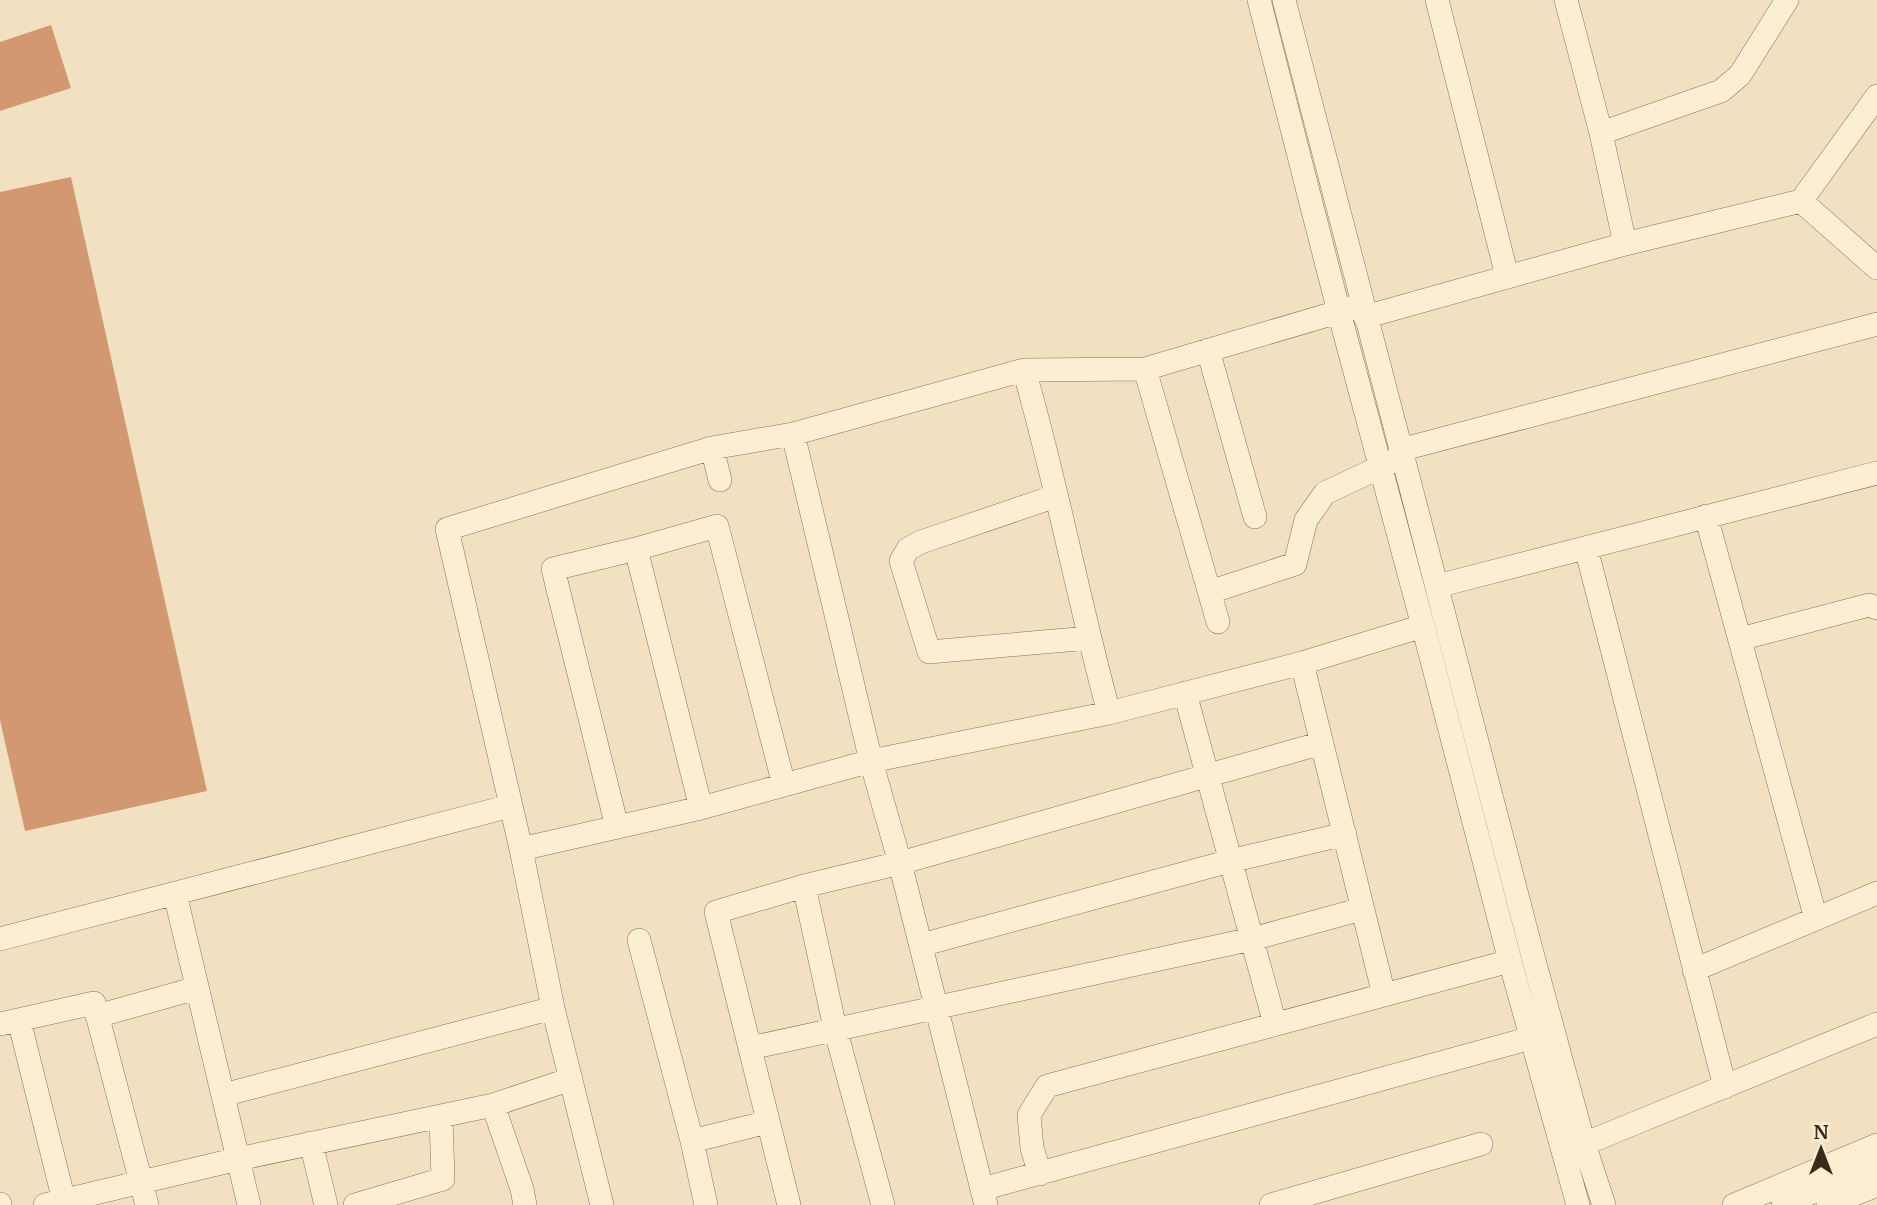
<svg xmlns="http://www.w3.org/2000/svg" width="1877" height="1205" viewBox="0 0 1877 1205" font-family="Merriweather,serif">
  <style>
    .building { fill: #d29872 }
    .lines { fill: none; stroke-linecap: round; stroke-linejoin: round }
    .minor-casing { stroke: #8c7156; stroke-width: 24 }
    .minor { stroke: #fbeed3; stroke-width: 23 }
  </style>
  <rect width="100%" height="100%" fill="#f1e1c0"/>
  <path class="building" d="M 51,25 L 71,88 L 0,111 L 0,42 Z
    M 71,177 L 207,791 L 25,831 L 0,720 L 0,192 Z"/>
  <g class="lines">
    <g class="minor-casing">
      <path id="minor" d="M 1259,0 L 1339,312 L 1423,626 L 1510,961 L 1578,1205
        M 1284,0 L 1532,953 L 1584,1144 L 1604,1205
        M 1437,0 L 1507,276
        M 1566,0 L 1601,133 L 1625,244
        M 1601,133 L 1721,91 L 1740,75 L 1787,0
        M 1801,201 L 1877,268
        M 1365,317 L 1625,244 L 1801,201 L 1877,96
        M 1208,350 L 1255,517
        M 1145,369 L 1218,622
        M 1024,370 C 1057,484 1078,599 1109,713
        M 793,434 L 871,761 L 900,863 L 986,1205
        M 712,448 L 720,480
        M 1400,450 L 1877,324
        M 1056,496 L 921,542 L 908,549 L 901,561 L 929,652 L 1089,638
        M 1706,516 L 1816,919
        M 1586,548 L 1725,1087
        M 1437,586 L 1877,473
        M 1210,592 L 1295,564 L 1306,520 L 1325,493 L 1391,462
        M 1740,639 L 1869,605 L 1877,608
        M 1302,663 L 1384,995
        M 1185,693 L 1275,1024
        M 701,808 L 636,549 L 717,526 L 784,785
        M 617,827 L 553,569 L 636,549
        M 521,849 L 701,808 L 871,761 L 1109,713 L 1302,663 L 1423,626
        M 804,886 L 835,1028 L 883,1205
        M 175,894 L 249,1205
        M 0,939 L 510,806
        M 639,940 L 692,1141 L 706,1205
        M 921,945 L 1230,861 L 1345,834
        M 1694,970 L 1877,893
        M 97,1016 L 197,988
        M 19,1020 L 65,1205
        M 0,1024 L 94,1003 L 147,1205
        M 750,1048 L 1252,939 L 1362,909
        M 223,1095 L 553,1008
        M 493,1105 L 522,1189 L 525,1205
        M 692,1141 L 768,1122
        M 311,1143 L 326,1205
        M 1584,1144 L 1877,1024
        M 1040,1174 L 1032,1148 L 1029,1115 L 1047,1086 L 1510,961
        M 982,1189 L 1531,1038
        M 0,1204 L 0,1205
        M 45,1205 L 238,1159 L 493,1105 L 571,1079
        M 355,1205 L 443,1179 L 441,1118
        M 602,1205 L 553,1008 L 521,849 L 447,529 L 712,448 L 793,434 L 1024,370 L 1145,369 L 1362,305
        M 789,1205 L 716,912 L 804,886 L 900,863 L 1322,743
        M 1271,1205 L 1481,1144
        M 1734,1205 L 1877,1145
        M 1783,1205 L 1877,1164
        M 1828,1205 L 1877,1185"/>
    </g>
    <use href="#minor" class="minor"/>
  </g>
  <g transform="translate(1821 1149)" stroke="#f8ebd0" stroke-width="5" paint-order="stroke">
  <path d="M0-5L12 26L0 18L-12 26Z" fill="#3a2a1c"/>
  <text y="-10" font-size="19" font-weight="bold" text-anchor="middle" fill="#3a2a1c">N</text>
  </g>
</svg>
